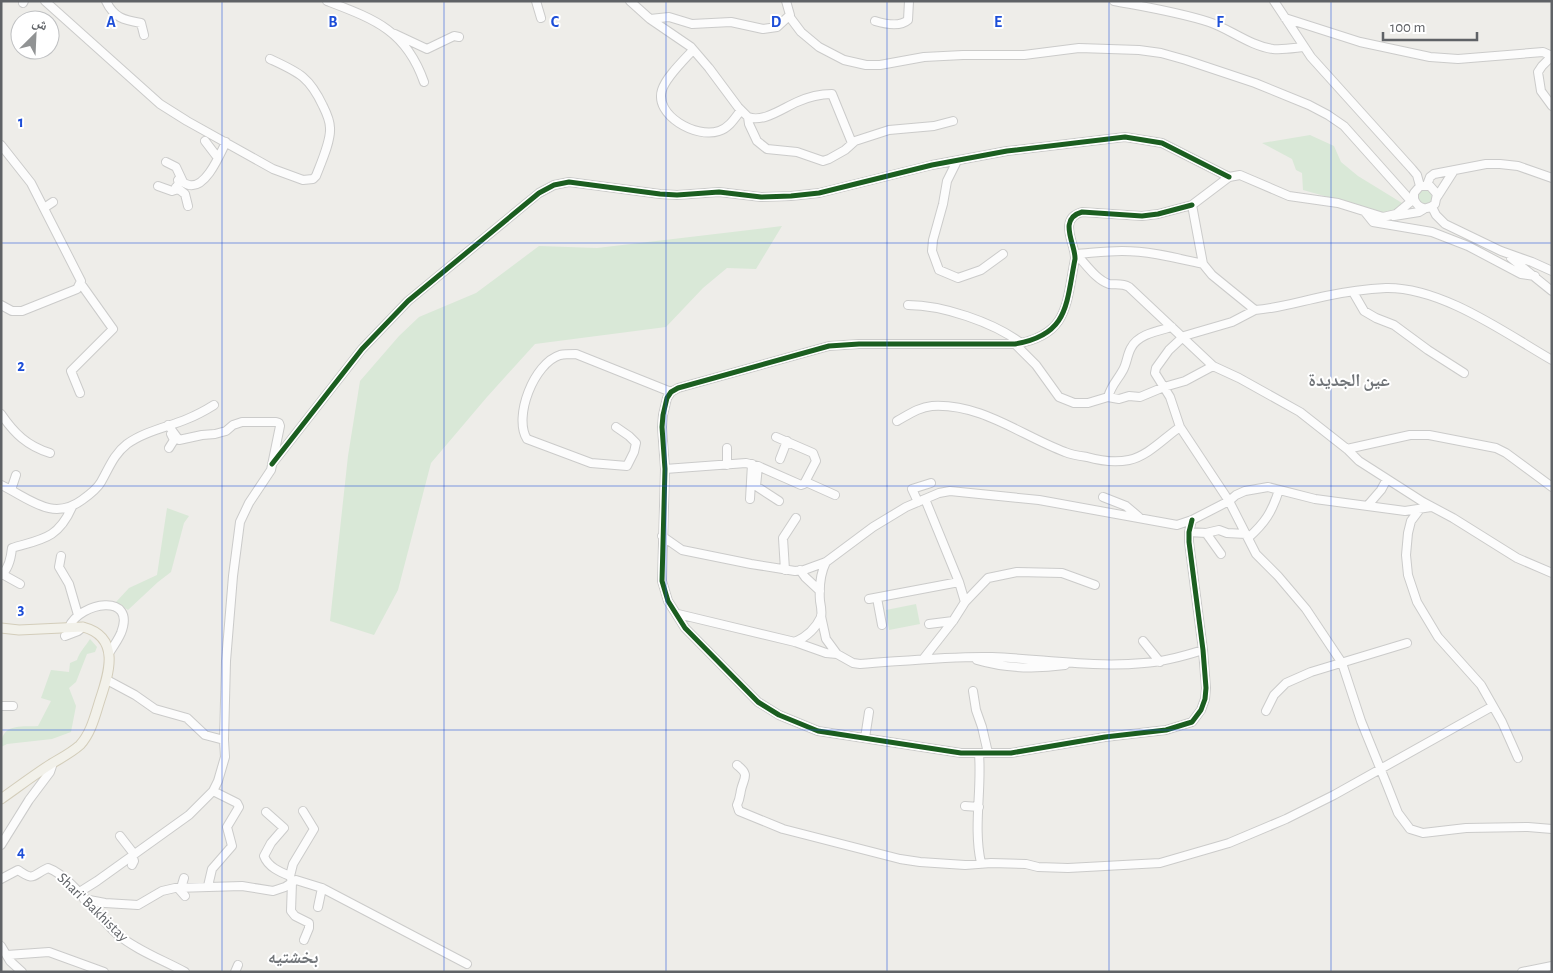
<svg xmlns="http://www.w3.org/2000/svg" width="1553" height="973" viewBox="0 0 1553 973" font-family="'Alegreya Sans','Noto Naskh Arabic',sans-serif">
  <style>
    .green { fill: #d9e8d7 }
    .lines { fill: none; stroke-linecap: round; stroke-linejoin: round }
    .minor-casing { stroke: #cbcbca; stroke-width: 10 }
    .major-casing { stroke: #d3cdba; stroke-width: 11 }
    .minor { stroke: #fcfcfc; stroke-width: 8 }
    .major { stroke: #f2f1ea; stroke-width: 9 }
    .cycleway-casing { stroke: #fff; stroke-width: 8 }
    .cycleway { stroke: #1b5e20; stroke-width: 5 }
    .grid { fill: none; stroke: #1d4ed8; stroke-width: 1; stroke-opacity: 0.55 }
    .labels { text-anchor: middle; stroke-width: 4; stroke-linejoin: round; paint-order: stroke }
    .street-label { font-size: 15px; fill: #5f6266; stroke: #fff }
    .quarter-label { font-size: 18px; font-weight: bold; fill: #707478; stroke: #fff }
    .grid-label { font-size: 16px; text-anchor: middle; font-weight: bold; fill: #1d4ed8; stroke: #fff; stroke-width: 4; stroke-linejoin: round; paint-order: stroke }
  </style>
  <rect width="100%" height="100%" fill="#eeede9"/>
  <path class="green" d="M 1310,135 L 1334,146 L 1341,162 L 1358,176 L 1402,203 L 1395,211 L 1385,213 L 1303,190 L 1302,173 L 1296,170 L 1292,159 L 1262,143 Z
    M1418 197a7 7 0 1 1 14 0a7 7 0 1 1-14 0Z
    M 782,226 L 756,269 L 727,268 L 703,288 L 666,327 L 535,344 L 487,397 L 431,463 L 398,590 L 374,635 L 330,621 L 348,456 L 360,381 L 399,336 L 419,317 L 476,293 L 539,246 L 597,248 Z
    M 167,508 L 189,516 L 184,523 L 171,572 L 158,582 L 128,610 L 116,602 L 129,588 L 157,575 Z
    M 916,604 L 920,624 L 889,630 L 886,610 Z
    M 90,639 L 97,647 L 95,652 L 87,654 L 76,682 L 69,688 L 76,706 L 71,732 L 52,739 L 7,744 L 1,747 C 1,723 20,727 38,726 L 51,701 L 41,698 L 51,670 L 69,672 L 70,663 L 77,660 C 80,651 85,647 90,639 Z"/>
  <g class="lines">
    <g class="minor-casing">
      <path id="minor" d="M 45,1 L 160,104 L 187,121 L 273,169 L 303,180 L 313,179 L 316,176 C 321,163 331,141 330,128 C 330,120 326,112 323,106 C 309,76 298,72 270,59
        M 106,1 C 114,18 124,20 141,23 L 144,35
        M 327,1 C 374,19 406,30 424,82
        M 536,1 L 541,18
        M 630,1 L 650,19 L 669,17 L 692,24 L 731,22 L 763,29 L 777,27 L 790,15 L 786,1
        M 1114,1 C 1146,7 1178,12 1209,22 C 1230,29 1250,46 1273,49 C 1283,50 1294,48 1304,47
        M 1274,1 L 1311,57 L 1412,169 L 1417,175 L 1420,186
        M 23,3 L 24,1
        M 789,16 L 801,32 L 819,47 L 844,60 L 866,65 L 880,65 L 924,57 L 963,55 L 1024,55 L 1079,48 L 1139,50 L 1161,53 L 1186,60 L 1255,83 L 1309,105 L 1328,115 L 1344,126 L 1411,201
        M 1285,18 L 1360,42 L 1430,57 L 1458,59 L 1543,52 L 1552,56
        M 650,19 L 691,47 L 709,68 L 738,107 L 748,117 L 749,124 L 757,141 L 767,149 L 797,152 L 823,161 L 829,159 L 845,150 L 855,141 L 889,130 L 934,126 L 953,121
        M 875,21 C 885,24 900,27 908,20 L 909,1
        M 395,34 L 427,49 L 454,36 L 459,37
        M 693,50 C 684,60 666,77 662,90 C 654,115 696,139 719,131 C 729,128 735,118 741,110
        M 1552,56 L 1542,66 L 1538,72 L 1541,91 L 1552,106
        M 748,117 C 763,123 783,108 797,102 C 808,97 820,94 832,94 L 852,143
        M 205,141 L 218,158
        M 1,145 L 31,183 L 81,281 L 77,289 L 22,311 L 12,311 L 1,305
        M 957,161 L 947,181 L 943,204 L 933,240 L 932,251 L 939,270 L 958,278 L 981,270 L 1003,254
        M 166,162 L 176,167 L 183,182
        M 178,180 C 181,181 185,184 189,185 C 206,189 220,154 226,142
        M 1427,185 L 1430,177 L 1434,174 L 1486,164 L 1500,164 L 1518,166 L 1552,178
        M 158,186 L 172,191 L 175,190 L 180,181
        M 176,187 L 185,194 L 188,206
        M 1437,197 L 1453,172
        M 1414,199 C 1418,209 1427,211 1435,204 L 1437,194 L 1430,186 L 1420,186 L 1414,193 L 1414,199 L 1396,214 L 1383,217 L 1338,203 L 1289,196 L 1240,175 L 1229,177 L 1192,205 L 1203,264 L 1212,275 L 1255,310 C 1281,308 1301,301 1326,296 C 1345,292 1366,289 1386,288 C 1442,287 1505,333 1552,360
        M 1192,205 L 1158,214 L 1142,216 L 1082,212 C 1057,219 1076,245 1075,259 C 1066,304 1069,335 1015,344 L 859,344 L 829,346 L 678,388 L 671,392 L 667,398 L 663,415 L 662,427 L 665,469 L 662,581 L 668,601 L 685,628 L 758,702 L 779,715 L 818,731 L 961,753 L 1011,753 L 1105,737 L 1166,730 L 1192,722 L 1201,710 L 1205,699 L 1206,688 L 1203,650 L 1189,542 L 1189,532 L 1192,520
        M 1432,207 L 1436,215 L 1445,224 L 1501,251 L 1532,262 L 1552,271
        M 44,208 L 53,202
        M 1365,212 L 1373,222 L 1432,232 L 1468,246 L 1521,274 L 1535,276
        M 1394,216 L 1419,212 L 1424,209
        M 1076,254 C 1085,263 1096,280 1109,284 C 1116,285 1122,283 1129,287 L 1213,366 L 1239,378 L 1300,412 L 1347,449 L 1359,461 L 1423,502 L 1453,518 L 1517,558 L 1552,573
        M 1076,254 C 1091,253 1107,251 1122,251 C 1150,251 1176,258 1203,264
        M 1511,258 L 1552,291
        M 1353,292 L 1364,311 L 1376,318 L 1394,325 L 1428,350 L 1464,373
        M 908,305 C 942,305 993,322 1021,343
        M 1015,344 L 1036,365 L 1059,397 L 1074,403 L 1088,403 L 1108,397 L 1119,399 L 1129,396 L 1140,397 L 1164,387 L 1185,381 L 1213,366
        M 80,393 L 71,371 L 113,329 L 81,284
        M 1108,397 C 1112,384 1117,381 1123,370 C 1127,363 1127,355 1131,348 C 1138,334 1158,331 1172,327
        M 1,414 C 14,433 27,446 50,453
        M 897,421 C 908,415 919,407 932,406 C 981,403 1022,436 1065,452 C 1072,455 1080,456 1087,457 C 1101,461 1114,463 1129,460 C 1148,456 1164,438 1180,427
        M 616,427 L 629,436 L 636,443 L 634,452 L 627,466 L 591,463 L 527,439 C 513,417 534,363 560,355 C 565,354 571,354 576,354 L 671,392
        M 169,448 L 174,440 L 171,434
        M 727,448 L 727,465
        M 1347,449 L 1410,435 L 1429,435 L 1496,448 L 1506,453 L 1552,487
        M 780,459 L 787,441
        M 272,464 L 362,349 L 408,301 L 539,193 L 554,185 L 569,182 L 660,194 L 677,195 L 719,192 L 761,197 L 791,196 L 819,193 L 932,165 L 1007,151 L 1125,137 L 1162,143 L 1229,177
        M 758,466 L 756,486 L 779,501
        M 665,469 L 746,463 L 758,466 L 801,485 L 804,484 L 816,461 L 813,453 L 776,437
        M 806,482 L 835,495
        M 1,485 C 29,498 52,522 82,500 C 89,495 97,489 101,482 C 109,468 114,454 127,444 C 145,431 168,427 187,419 C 197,415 206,410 214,405
        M 11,490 L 16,475
        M 1103,497 L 1126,506 L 1139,517
        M 750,499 L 752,464
        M 918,502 L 912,489 L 931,483
        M 1368,505 L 1381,490 L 1387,479
        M 1431,507 L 1405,511 L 1315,499 L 1268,487 L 1245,491 L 1236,495 L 1229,501 L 1256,554 L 1278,576 L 1306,609 L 1342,663 L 1361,721 L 1387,785 L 1398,813 L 1410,829 L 1423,833 L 1466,828 L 1528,827 L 1552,829
        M 1420,509 L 1411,521 L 1408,533 L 1406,555 L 1408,575 L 1417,602 L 1438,637 L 1481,685 L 1502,722 L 1518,758
        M 1189,532 L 1206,533 L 1221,554
        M 1206,533 L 1219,530 L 1227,533 L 1246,534
        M 662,536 L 682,550 L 751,564 L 795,571 L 804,570 L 826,562 L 873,527 L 906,507 L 939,493 L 950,491 L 1039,500 L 1177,525 L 1192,520 L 1229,501 L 1180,427 L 1170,397 L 1155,373 L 1156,368 L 1169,350 L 1184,336 L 1232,322 L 1255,310
        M 1248,538 C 1265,523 1272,512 1279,490
        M 61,556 L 59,567 L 69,584 L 78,615
        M 785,570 L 783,538 L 796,518
        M 800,570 L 805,577 L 820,591
        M 2,574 L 20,584
        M 1,575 C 9,569 11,558 12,548 C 42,539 58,539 72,507
        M 877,598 L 882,625
        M 869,599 L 959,582
        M 965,602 L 988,578 L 1017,572 L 1062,573 L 1095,585
        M 678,614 L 795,642 L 826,653 L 837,654 L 853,663 L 860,664 C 905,661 947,656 992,657 C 1043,659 1093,668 1144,663 C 1164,662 1184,656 1203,650
        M 821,616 L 826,639 L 837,654
        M 929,624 L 953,621
        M 69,627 C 80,602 137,592 121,633 C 118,640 113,647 109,653
        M 65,636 L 78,631 L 83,627
        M 1143,641 L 1160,662
        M 795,642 C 806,637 816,628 821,617 C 822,613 821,606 820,601 C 819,587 820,574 826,562
        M 924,658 L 953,621 L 965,602 L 959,582 L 925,499
        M 977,660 C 1004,668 1036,669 1065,665
        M 107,680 L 135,695 L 155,709 L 187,718 L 205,735 L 224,740
        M 973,691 L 976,710 L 982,727 L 988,753
        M 1,706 L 13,706
        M 1266,711 L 1274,695 L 1286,683 L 1311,672 L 1407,643
        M 865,738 L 869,712
        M 979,754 C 982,790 973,827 981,863
        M 737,765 C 750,775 744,777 741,790 C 740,795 740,799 737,805 L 739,811 L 783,829 L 900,859 L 920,862 L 965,865 L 991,863 L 1026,864 L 1038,867 L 1068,868 L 1160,863 L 1229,843 L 1286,819 L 1334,795 L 1493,706
        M 965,806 L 979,807
        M 303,811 L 314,829 L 293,864 L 290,876 L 292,882 L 291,911 L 295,916 L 309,923 L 309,928 L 304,940
        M 266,812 L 284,828 L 271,843 L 264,856 C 268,867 280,872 290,876
        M 120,836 L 134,854
        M 1,845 L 29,800 L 50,772 L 53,763
        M 132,855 L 134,861 L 132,865
        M 1,879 L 18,870 C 35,882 32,875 48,868 C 71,876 98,917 117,934 C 136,950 163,960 185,972
        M 208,886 L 212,869 L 232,846 L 227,827 L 239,807 L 237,803 L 213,791
        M 178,888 L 185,896
        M 181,888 L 184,878
        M 78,893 L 97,881 L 189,815 L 213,791 L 218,781 L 225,757 L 224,740 L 226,661 L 233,576 L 240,522 L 249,503 L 271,470 L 280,426 L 279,423 L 276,422 L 242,422 L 233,425 L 226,431 L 215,434 L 202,435 L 179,440 L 168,425
        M 84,899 L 105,903 L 138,905 L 162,891 L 175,888 L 242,886 L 273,891 L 285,887 L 296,880 L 322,888 L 467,964
        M 318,907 L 322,888
        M 1,946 L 10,961 L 22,972
        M 7,955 L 49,952 L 104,972
        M 235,972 L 238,965
        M 1522,972 L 1552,966"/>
    </g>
    <g class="major-casing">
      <path id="major" d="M 1,628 L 19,630 L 83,627 C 121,637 109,673 100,700 C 95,716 91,733 80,745 C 71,753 61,758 51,764 C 34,775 18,787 1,799"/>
    </g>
    <use href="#minor" class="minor"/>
    <use href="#major" class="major"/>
    <g class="cycleway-casing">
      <path id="cycleway" d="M 1192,205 L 1158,214 L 1142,216 L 1082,212 C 1057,219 1076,245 1075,259 C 1066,304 1069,335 1015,344 L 859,344 L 829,346 L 678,388 L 671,392 L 667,398 L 663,415 L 662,427 L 665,469 L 662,581 L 668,601 L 685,628 L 758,702 L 779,715 L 818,731 L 961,753 L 1011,753 L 1105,737 L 1166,730 L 1192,722 L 1201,710 L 1205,699 L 1206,688 L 1203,650 L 1189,542 L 1189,532 L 1192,520
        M 272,464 L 362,349 L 408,301 L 539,193 L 554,185 L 569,182 L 660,194 L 677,195 L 719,192 L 761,197 L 791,196 L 819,193 L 932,165 L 1007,151 L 1125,137 L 1162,143 L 1229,177"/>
    </g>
    <use href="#cycleway" class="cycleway"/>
  </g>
  <path class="grid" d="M 222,1 L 222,972M 444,1 L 444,972M 666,1 L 666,972M 887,1 L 887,972M 1109,1 L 1109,972M 1331,1 L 1331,972M 1,243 L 1552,243M 1,486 L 1552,486M 1,730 L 1552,730"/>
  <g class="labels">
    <g class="street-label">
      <text transform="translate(93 907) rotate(44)" y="5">Shari' Bakhistay</text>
    </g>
    <g class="quarter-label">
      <text x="1349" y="386">عين الجديدة</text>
      <text x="293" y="963">بخشتيه</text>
    </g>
  </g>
  <g class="grid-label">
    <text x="111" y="27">A</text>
    <text x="333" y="27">B</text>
    <text x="555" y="27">C</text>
    <text x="776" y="27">D</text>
    <text x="998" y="27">E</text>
    <text x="1220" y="27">F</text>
    <text x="21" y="127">1</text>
    <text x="21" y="371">2</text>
    <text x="21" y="614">3</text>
    <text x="21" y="857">4</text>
  </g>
  <rect width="1553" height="973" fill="none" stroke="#5f6266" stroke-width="5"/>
  <g transform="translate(35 35) rotate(24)"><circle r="24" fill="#ffffff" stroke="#bfc0c2"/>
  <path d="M0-4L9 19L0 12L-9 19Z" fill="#919394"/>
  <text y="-8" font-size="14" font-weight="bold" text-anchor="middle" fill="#5f6266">ش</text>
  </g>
  <path d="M1383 32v8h94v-8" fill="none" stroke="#5f6266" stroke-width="2.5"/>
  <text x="1390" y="32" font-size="15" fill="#5f6266" stroke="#ffffff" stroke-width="4" paint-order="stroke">100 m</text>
</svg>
